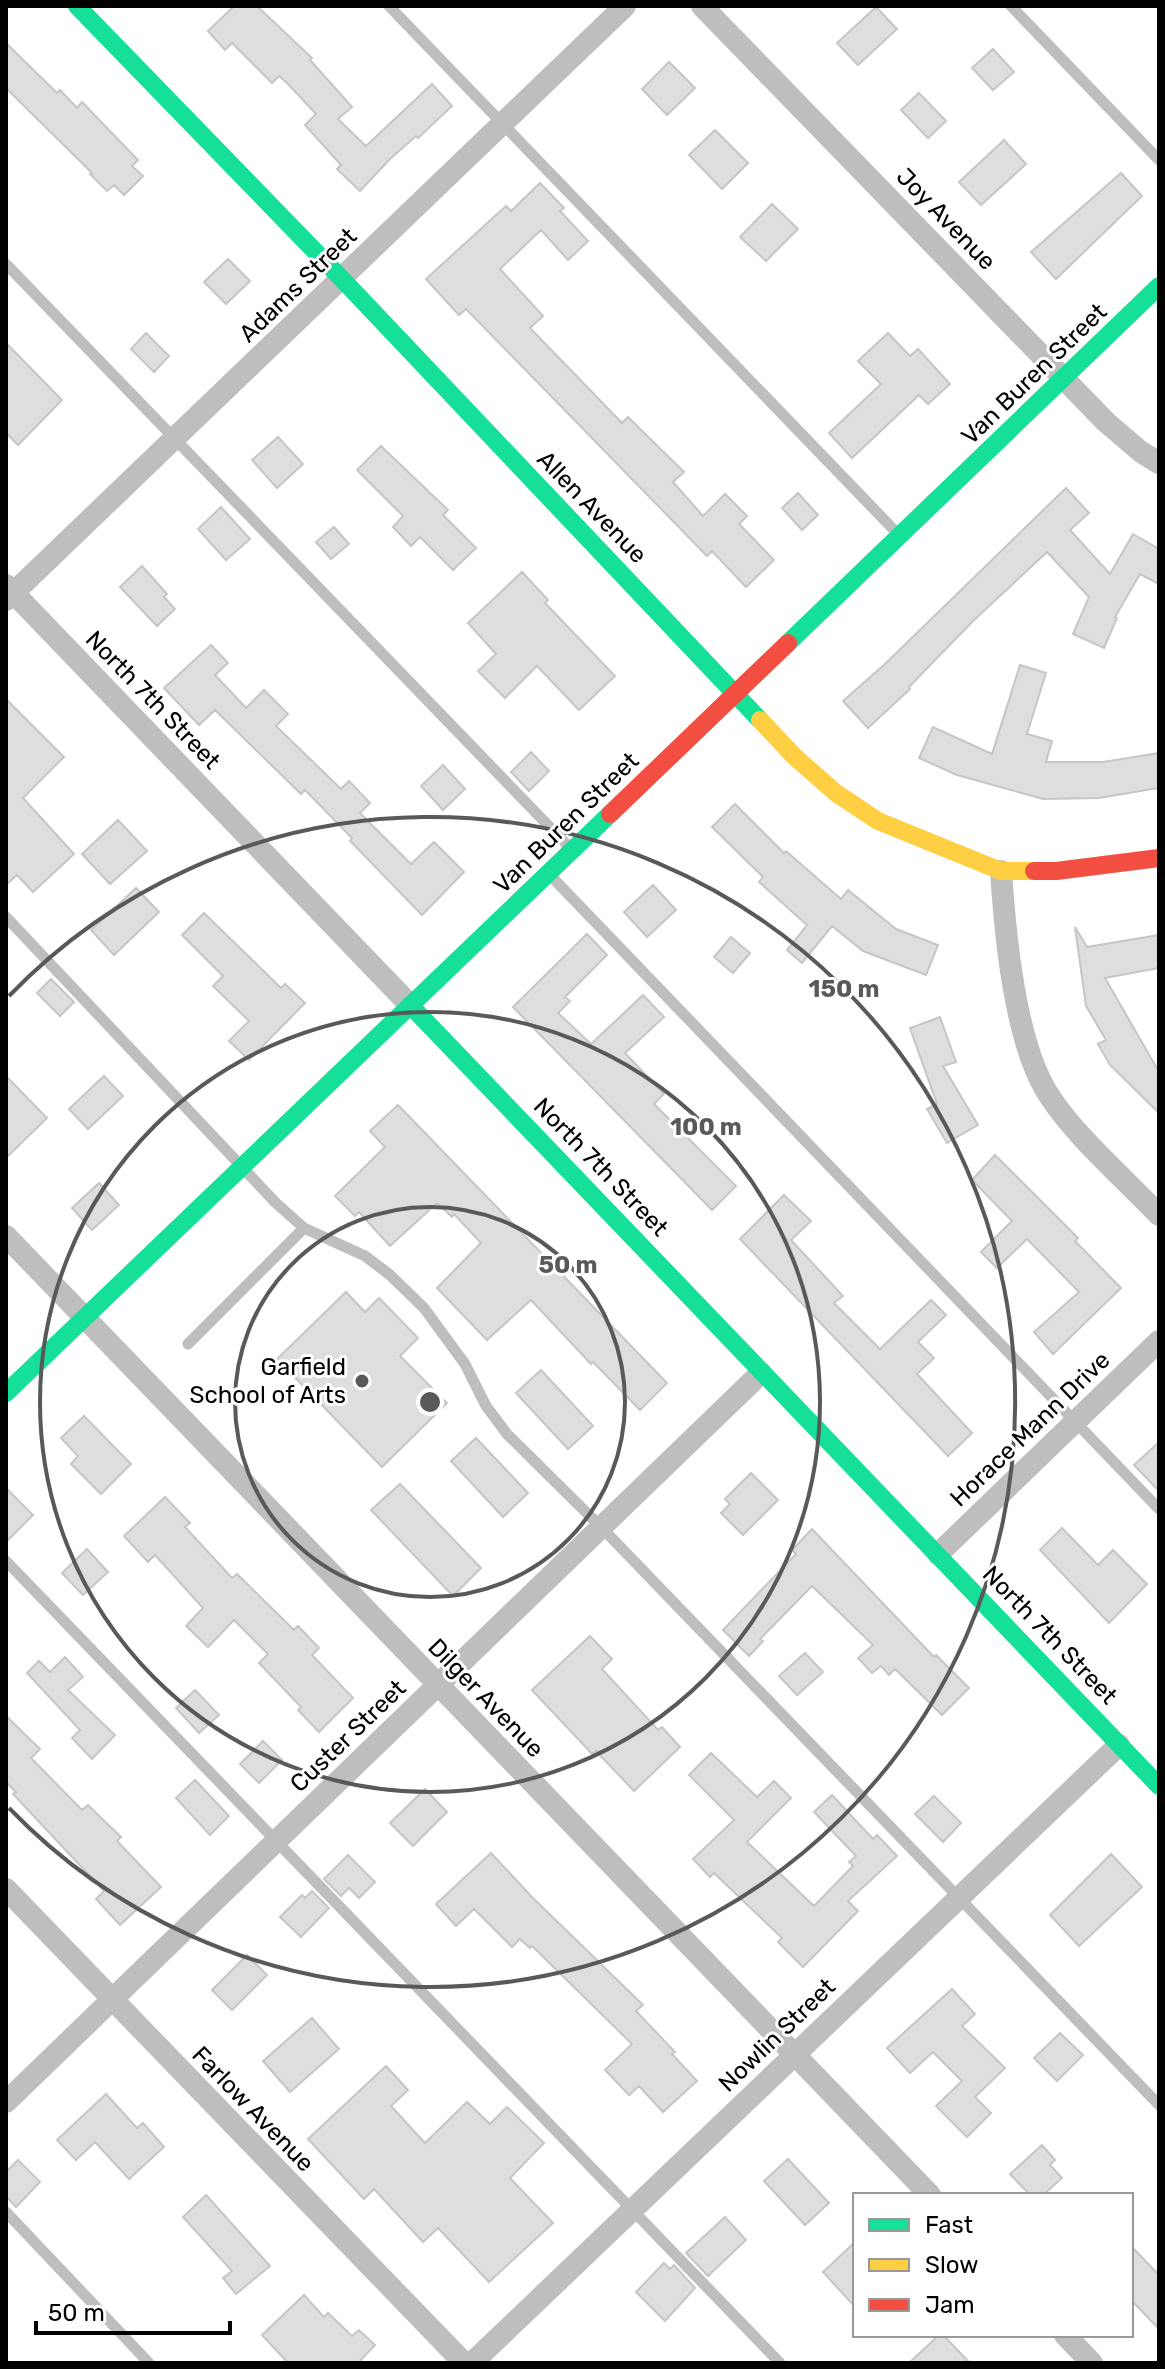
<svg xmlns="http://www.w3.org/2000/svg" width="1165" height="2369" viewBox="0 0 1165 2369" font-family="Rubik,sans-serif">
  <style>
    .building { fill: #dedede; stroke: #c6c6c6; stroke-width: 2 }
    .lines { fill: none; stroke-linecap: round; stroke-linejoin: round }
    .lane { stroke: #bebebe; stroke-width: 11 }
    .street { stroke: #bebebe; stroke-width: 22 }
    .fast { stroke: #16e098; stroke-width: 18 }
    .slow { stroke: #ffcf43; stroke-width: 18 }
    .jam { stroke: #f24e42; stroke-width: 18 }
    .ring { fill: none; stroke: #595959; stroke-width: 4 }
    .poi-dot { fill: #595959; stroke: #fff; stroke-width: 3 }
    .labels { text-anchor: middle; stroke-width: 6; stroke-linejoin: round; paint-order: stroke }
    .street-label { font-size: 24px; fill: #000; stroke: #fff }
    .poi-label { font-size: 24px; fill: #000; stroke: #fff; text-anchor: end }
    .centre { fill: #595959; stroke: #fff; stroke-width: 4 }
    .ring-label { font-size: 24px; text-anchor: middle; font-weight: bold; fill: #595959; stroke: #fff; stroke-width: 6; stroke-linejoin: round; paint-order: stroke }
  </style>
  <rect width="100%" height="100%" fill="#fff"/>
  <path class="building" d="M 234,6 L 257,6 L 312,58 L 310,60 L 352,107 L 338,119 L 366,146 L 432,84 L 452,106 L 418,138 L 416,136 L 390,159 L 360,191 L 337,169 L 341,165 L 305,125 L 316,114 L 287,83 L 279,76 L 272,83 L 232,43 L 225,50 L 208,31 Z
    M 876,7 L 897,29 L 858,65 L 837,43 Z
    M 6,43 L 57,93 L 60,90 L 77,108 L 82,102 L 138,160 L 132,166 L 143,176 L 124,195 L 114,185 L 107,191 L 90,174 L 92,173 L 6,88 Z
    M 993,49 L 1014,72 L 993,90 L 972,68 Z
    M 669,62 L 695,88 L 667,115 L 642,89 Z
    M 919,93 L 946,121 L 928,138 L 901,110 Z
    M 715,130 L 748,163 L 722,189 L 689,155 Z
    M 1004,140 L 1026,164 L 981,205 L 959,182 Z
    M 1121,173 L 1142,196 L 1056,279 L 1031,252 Z
    M 540,183 L 564,208 L 560,211 L 588,241 L 568,260 L 541,230 L 500,269 L 543,316 L 530,328 L 622,423 L 628,417 L 684,472 L 673,482 L 703,516 L 725,494 L 747,516 L 739,524 L 774,560 L 746,587 L 712,551 L 707,556 L 466,309 L 459,315 L 426,279 L 506,206 L 511,211 Z
    M 772,204 L 798,229 L 766,261 L 740,237 Z
    M 228,259 L 250,281 L 226,304 L 204,282 Z
    M 146,333 L 169,356 L 154,372 L 131,349 Z
    M 888,333 L 910,356 L 918,349 L 950,384 L 928,404 L 919,395 L 852,458 L 829,433 L 881,384 L 858,361 Z
    M 6,343 L 62,400 L 18,445 L 6,433 Z
    M 278,437 L 303,464 L 277,488 L 252,460 Z
    M 381,446 L 448,510 L 443,515 L 476,548 L 453,570 L 420,537 L 411,546 L 393,527 L 403,516 L 357,470 Z
    M 1066,488 L 1089,513 L 1070,530 L 1110,574 L 1133,534 L 1159,549 L 1159,584 L 1140,574 L 1115,617 L 1117,618 L 1104,648 L 1073,634 L 1089,597 L 1047,552 L 972,622 L 909,687 L 910,689 L 868,728 L 843,701 L 886,663 Z
    M 798,493 L 818,515 L 802,530 L 782,508 Z
    M 221,507 L 250,539 L 226,560 L 198,529 Z
    M 334,527 L 349,544 L 331,559 L 316,542 Z
    M 142,566 L 167,594 L 164,597 L 175,609 L 157,626 L 120,587 Z
    M 522,572 L 548,600 L 545,603 L 615,676 L 579,710 L 537,666 L 505,698 L 478,671 L 496,654 L 468,623 Z
    M 211,645 L 228,663 L 215,675 L 246,708 L 264,690 L 288,714 L 276,726 L 341,789 L 349,781 L 370,803 L 360,813 L 411,864 L 434,842 L 464,872 L 422,915 L 350,841 L 352,838 L 305,790 L 301,794 L 215,710 L 199,725 L 164,688 Z
    M 1020,665 L 1046,673 L 1027,734 L 1052,741 L 1046,762 L 1103,762 L 1159,753 L 1159,788 L 1099,798 L 1043,799 L 957,775 L 919,758 L 933,727 L 992,754 Z
    M 6,699 L 64,757 L 23,798 L 74,854 L 33,892 L 17,875 L 6,885 Z
    M 531,752 L 549,771 L 529,791 L 511,772 Z
    M 443,765 L 465,789 L 443,810 L 421,786 Z
    M 735,804 L 784,853 L 786,851 L 841,899 L 848,890 L 896,929 L 938,945 L 926,975 L 863,951 L 832,926 L 802,963 L 787,950 L 807,925 L 759,882 L 763,877 L 712,827 Z
    M 118,820 L 147,851 L 110,884 L 82,854 Z
    M 653,885 L 676,910 L 647,937 L 624,912 Z
    M 136,888 L 159,912 L 114,955 L 91,930 Z
    M 204,913 L 281,988 L 285,984 L 305,1003 L 249,1060 L 229,1041 L 249,1021 L 213,986 L 223,976 L 182,935 Z
    M 1075,927 L 1087,947 L 1159,935 L 1159,968 L 1105,978 L 1159,1072 L 1159,1113 L 1110,1065 L 1098,1044 L 1106,1040 L 1086,1006 Z
    M 587,934 L 607,955 L 565,997 L 570,1001 L 558,1013 L 591,1044 L 643,995 L 664,1017 L 625,1053 L 664,1094 L 654,1104 L 736,1186 L 712,1210 L 513,1007 Z
    M 731,937 L 750,953 L 733,973 L 714,957 Z
    M 51,979 L 74,1002 L 60,1016 L 37,993 Z
    M 940,1017 L 956,1062 L 943,1066 L 978,1125 L 947,1143 L 927,1109 L 937,1104 L 910,1028 Z
    M 6,1076 L 47,1118 L 6,1158 Z
    M 104,1076 L 123,1096 L 88,1129 L 69,1109 Z
    M 398,1105 L 667,1383 L 640,1410 L 593,1362 L 591,1364 L 531,1300 L 487,1340 L 437,1288 L 481,1243 L 454,1214 L 452,1217 L 437,1203 L 390,1246 L 359,1212 L 355,1216 L 335,1196 L 385,1147 L 370,1131 Z
    M 995,1155 L 1078,1238 L 1075,1241 L 1121,1288 L 1053,1354 L 1034,1332 L 1079,1292 L 1027,1239 L 997,1268 L 981,1252 L 1012,1221 L 972,1180 Z
    M 99,1183 L 119,1205 L 92,1230 L 72,1208 Z
    M 784,1195 L 811,1221 L 791,1240 L 843,1296 L 834,1303 L 880,1349 L 931,1300 L 946,1315 L 918,1342 L 934,1358 L 917,1374 L 972,1433 L 948,1456 L 740,1239 Z
    M 346,1292 L 365,1312 L 379,1298 L 418,1338 L 400,1356 L 447,1403 L 382,1467 L 277,1359 Z
    M 541,1370 L 593,1426 L 568,1449 L 516,1393 Z
    M 84,1416 L 131,1464 L 101,1494 L 71,1464 L 78,1456 L 61,1438 Z
    M 476,1438 L 528,1493 L 503,1517 L 451,1461 Z
    M 1159,1442 L 1159,1491 L 1134,1465 Z
    M 751,1473 L 778,1500 L 743,1535 L 721,1513 L 730,1504 L 725,1499 Z
    M 400,1484 L 481,1568 L 453,1596 L 371,1510 Z
    M 6,1488 L 33,1515 L 6,1542 Z
    M 165,1497 L 190,1523 L 185,1527 L 232,1578 L 237,1574 L 294,1630 L 298,1626 L 319,1648 L 312,1655 L 353,1698 L 319,1732 L 298,1710 L 301,1707 L 259,1663 L 268,1654 L 234,1620 L 208,1647 L 186,1626 L 203,1608 L 155,1555 L 148,1562 L 124,1536 Z
    M 1062,1528 L 1098,1565 L 1113,1550 L 1147,1584 L 1109,1623 L 1040,1550 Z
    M 812,1529 L 934,1657 L 936,1655 L 969,1688 L 942,1715 L 895,1669 L 889,1675 L 881,1666 L 872,1673 L 858,1658 L 873,1645 L 812,1586 L 760,1639 L 763,1641 L 749,1656 L 723,1630 L 796,1554 L 792,1550 Z
    M 87,1549 L 108,1572 L 83,1595 L 62,1573 Z
    M 590,1636 L 612,1659 L 602,1669 L 658,1730 L 662,1727 L 680,1747 L 634,1791 L 596,1751 L 592,1754 L 532,1690 Z
    M 805,1653 L 823,1672 L 797,1695 L 779,1676 Z
    M 65,1657 L 83,1677 L 68,1690 L 115,1735 L 92,1759 L 72,1738 L 80,1730 L 27,1673 L 39,1661 L 50,1672 Z
    M 195,1690 L 219,1715 L 199,1733 L 176,1708 Z
    M 6,1716 L 40,1749 L 31,1758 L 82,1810 L 88,1805 L 121,1837 L 117,1841 L 161,1887 L 120,1925 L 96,1899 L 104,1891 L 13,1794 L 16,1792 L 6,1782 Z
    M 263,1741 L 282,1760 L 259,1783 L 240,1764 Z
    M 711,1753 L 757,1797 L 774,1781 L 791,1798 L 747,1842 L 814,1906 L 853,1866 L 849,1862 L 856,1856 L 814,1812 L 832,1795 L 873,1839 L 877,1835 L 897,1856 L 848,1901 L 858,1911 L 803,1967 L 778,1942 L 782,1938 L 714,1873 L 710,1877 L 693,1859 L 734,1820 L 689,1775 Z
    M 195,1780 L 229,1816 L 210,1835 L 176,1798 Z
    M 425,1789 L 447,1812 L 413,1846 L 390,1823 Z
    M 934,1796 L 961,1823 L 943,1842 L 915,1814 Z
    M 491,1853 L 532,1897 L 643,2005 L 636,2011 L 675,2052 L 672,2054 L 697,2081 L 663,2112 L 639,2086 L 629,2095 L 605,2070 L 632,2044 L 532,1946 L 530,1948 L 520,1939 L 512,1947 L 474,1909 L 456,1926 L 436,1904 Z
    M 1111,1854 L 1142,1887 L 1079,1946 L 1050,1915 Z
    M 348,1855 L 375,1882 L 359,1898 L 349,1888 L 341,1896 L 324,1879 Z
    M 312,1891 L 329,1908 L 301,1937 L 280,1917 L 302,1895 L 305,1898 Z
    M 247,1955 L 267,1975 L 232,2010 L 212,1990 Z
    M 952,1989 L 975,2014 L 962,2026 L 1005,2068 L 975,2097 L 991,2113 L 967,2137 L 936,2106 L 962,2081 L 933,2052 L 910,2073 L 887,2048 Z
    M 312,2018 L 339,2049 L 290,2092 L 263,2061 Z
    M 1060,2033 L 1083,2055 L 1057,2081 L 1034,2058 Z
    M 386,2066 L 408,2090 L 391,2106 L 425,2143 L 467,2102 L 490,2124 L 507,2107 L 544,2143 L 510,2178 L 553,2223 L 489,2282 L 438,2228 L 423,2242 L 374,2189 L 364,2199 L 308,2139 Z
    M 106,2094 L 137,2128 L 143,2123 L 164,2147 L 129,2179 L 95,2142 L 76,2160 L 57,2140 Z
    M 1042,2145 L 1055,2160 L 1050,2165 L 1062,2178 L 1043,2195 L 1030,2195 L 1010,2174 Z
    M 788,2159 L 829,2203 L 805,2225 L 764,2181 Z
    M 18,2160 L 40,2182 L 16,2207 L 6,2196 L 6,2172 Z
    M 206,2195 L 270,2266 L 236,2294 L 223,2278 L 232,2271 L 183,2217 Z
    M 725,2217 L 746,2240 L 708,2276 L 686,2253 Z
    M 855,2242 L 855,2307 L 823,2272 Z
    M 1131,2246 L 1159,2275 L 1159,2329 L 1131,2300 Z
    M 664,2263 L 670,2269 L 674,2265 L 695,2288 L 665,2321 L 636,2292 Z
    M 304,2295 L 324,2317 L 328,2313 L 352,2336 L 359,2330 L 375,2345 L 358,2363 L 288,2363 L 262,2335 Z
    M 939,2335 L 943,2335 L 970,2363 L 909,2363 Z"/>
  <g class="lines">
    <path class="lane" d="M 389,6 L 896,532
      M 1011,6 L 1159,160
      M 6,264 L 570,848
      M 549,874 L 1159,1509
      M 6,917 L 276,1203 L 304,1228 L 365,1256 L 390,1275 L 424,1308 L 465,1364 L 486,1406 L 507,1434 L 601,1527 L 1159,2105
      M 188,1344 L 304,1228
      M 6,1561 L 780,2363
      M 6,2212 L 149,2363"/>
    <path class="street" d="M 702,6 L 1106,422 L 1141,452 L 1159,463
      M 6,585 L 410,1005
      M 6,600 L 625,6
      M 1001,871 C 1005,933 1014,1033 1044,1087 C 1068,1130 1124,1178 1159,1215
      M 6,1236 L 930,2195
      M 938,1554 L 1159,1341
      M 6,1889 L 464,2363
      M 6,2102 L 761,1373
      M 1065,2335 L 1092,2363
      M 472,2363 L 1119,1745"/>
    <path class="fast" d="M 77,6 L 342,279 L 760,720
      M 788,643 L 1159,286
      M 410,1005 L 1159,1786
      M 6,1393 L 610,814"/>
    <path class="slow" d="M 760,720 L 795,757 L 836,793 L 878,821 L 1001,871 L 1034,871"/>
    <path class="jam" d="M 610,814 L 788,643
      M 1034,871 L 1056,871 L 1159,858"/>
  </g>
  <g class="ring">
    <circle cx="430" cy="1402" r="195"/>
    <circle cx="430" cy="1402" r="390"/>
    <path d="M9 996A585 585 0 1 1 9 1808"/>
  </g>
  <circle class="poi-dot" cx="362" cy="1381" r="8"/>
  <g class="labels">
    <g class="street-label">
      <text transform="translate(946 219) rotate(46)" y="8">Joy Avenue</text>
      <text transform="translate(298 285) rotate(-44)" y="8">Adams Street</text>
      <text transform="translate(1034 374) rotate(-44)" y="8">Van Buren Street</text>
      <text transform="translate(592 507) rotate(46)" y="8">Allen Avenue</text>
      <text transform="translate(153 700) rotate(46)" y="8">North 7th Street</text>
      <text transform="translate(566 823) rotate(-44)" y="8">Van Buren Street</text>
      <text transform="translate(601 1167) rotate(46)" y="8">North 7th Street</text>
      <text transform="translate(1030 1429) rotate(-44)" y="8">Horace Mann Drive</text>
      <text transform="translate(1050 1635) rotate(46)" y="8">North 7th Street</text>
      <text transform="translate(486 1698) rotate(46)" y="8">Dilger Avenue</text>
      <text transform="translate(348 1736) rotate(-44)" y="8">Custer Street</text>
      <text transform="translate(777 2035) rotate(-44)" y="8">Nowlin Street</text>
      <text transform="translate(253 2109) rotate(46)" y="8">Farlow Avenue</text>
    </g>
    <g class="poi-label">
      <text x="346" y="1375">Garfield<tspan x="346" dy="28">School of Arts</tspan></text>
    </g>
  </g>
  <circle cx="430" cy="1402" r="12" class="centre"/>
  <g class="ring-label">
    <text x="844" y="997">150 m</text>
    <text x="706" y="1135">100 m</text>
    <text x="568" y="1273">50 m</text>
  </g>
  <rect width="1165" height="2369" fill="none" stroke="#000000" stroke-width="16"/>
  <rect x="853" y="2193" width="280" height="144" fill="#ffffff" stroke="#999999" stroke-width="2"/>
  <rect x="869" y="2219" width="40" height="12" fill="#16e098" stroke="#999999" stroke-width="2"/>
  <text x="925" y="2233" font-size="24" fill="#000000">Fast</text>
  <rect x="869" y="2259" width="40" height="12" fill="#ffcf43" stroke="#999999" stroke-width="2"/>
  <text x="925" y="2273" font-size="24" fill="#000000">Slow</text>
  <rect x="869" y="2299" width="40" height="12" fill="#f24e42" stroke="#999999" stroke-width="2"/>
  <text x="925" y="2313" font-size="24" fill="#000000">Jam</text>
  <path d="M36 2321v12h194v-12" fill="none" stroke="#000000" stroke-width="4"/>
  <text x="48" y="2321" font-size="24" fill="#000000" stroke="#ffffff" stroke-width="6" paint-order="stroke">50 m</text>
</svg>
